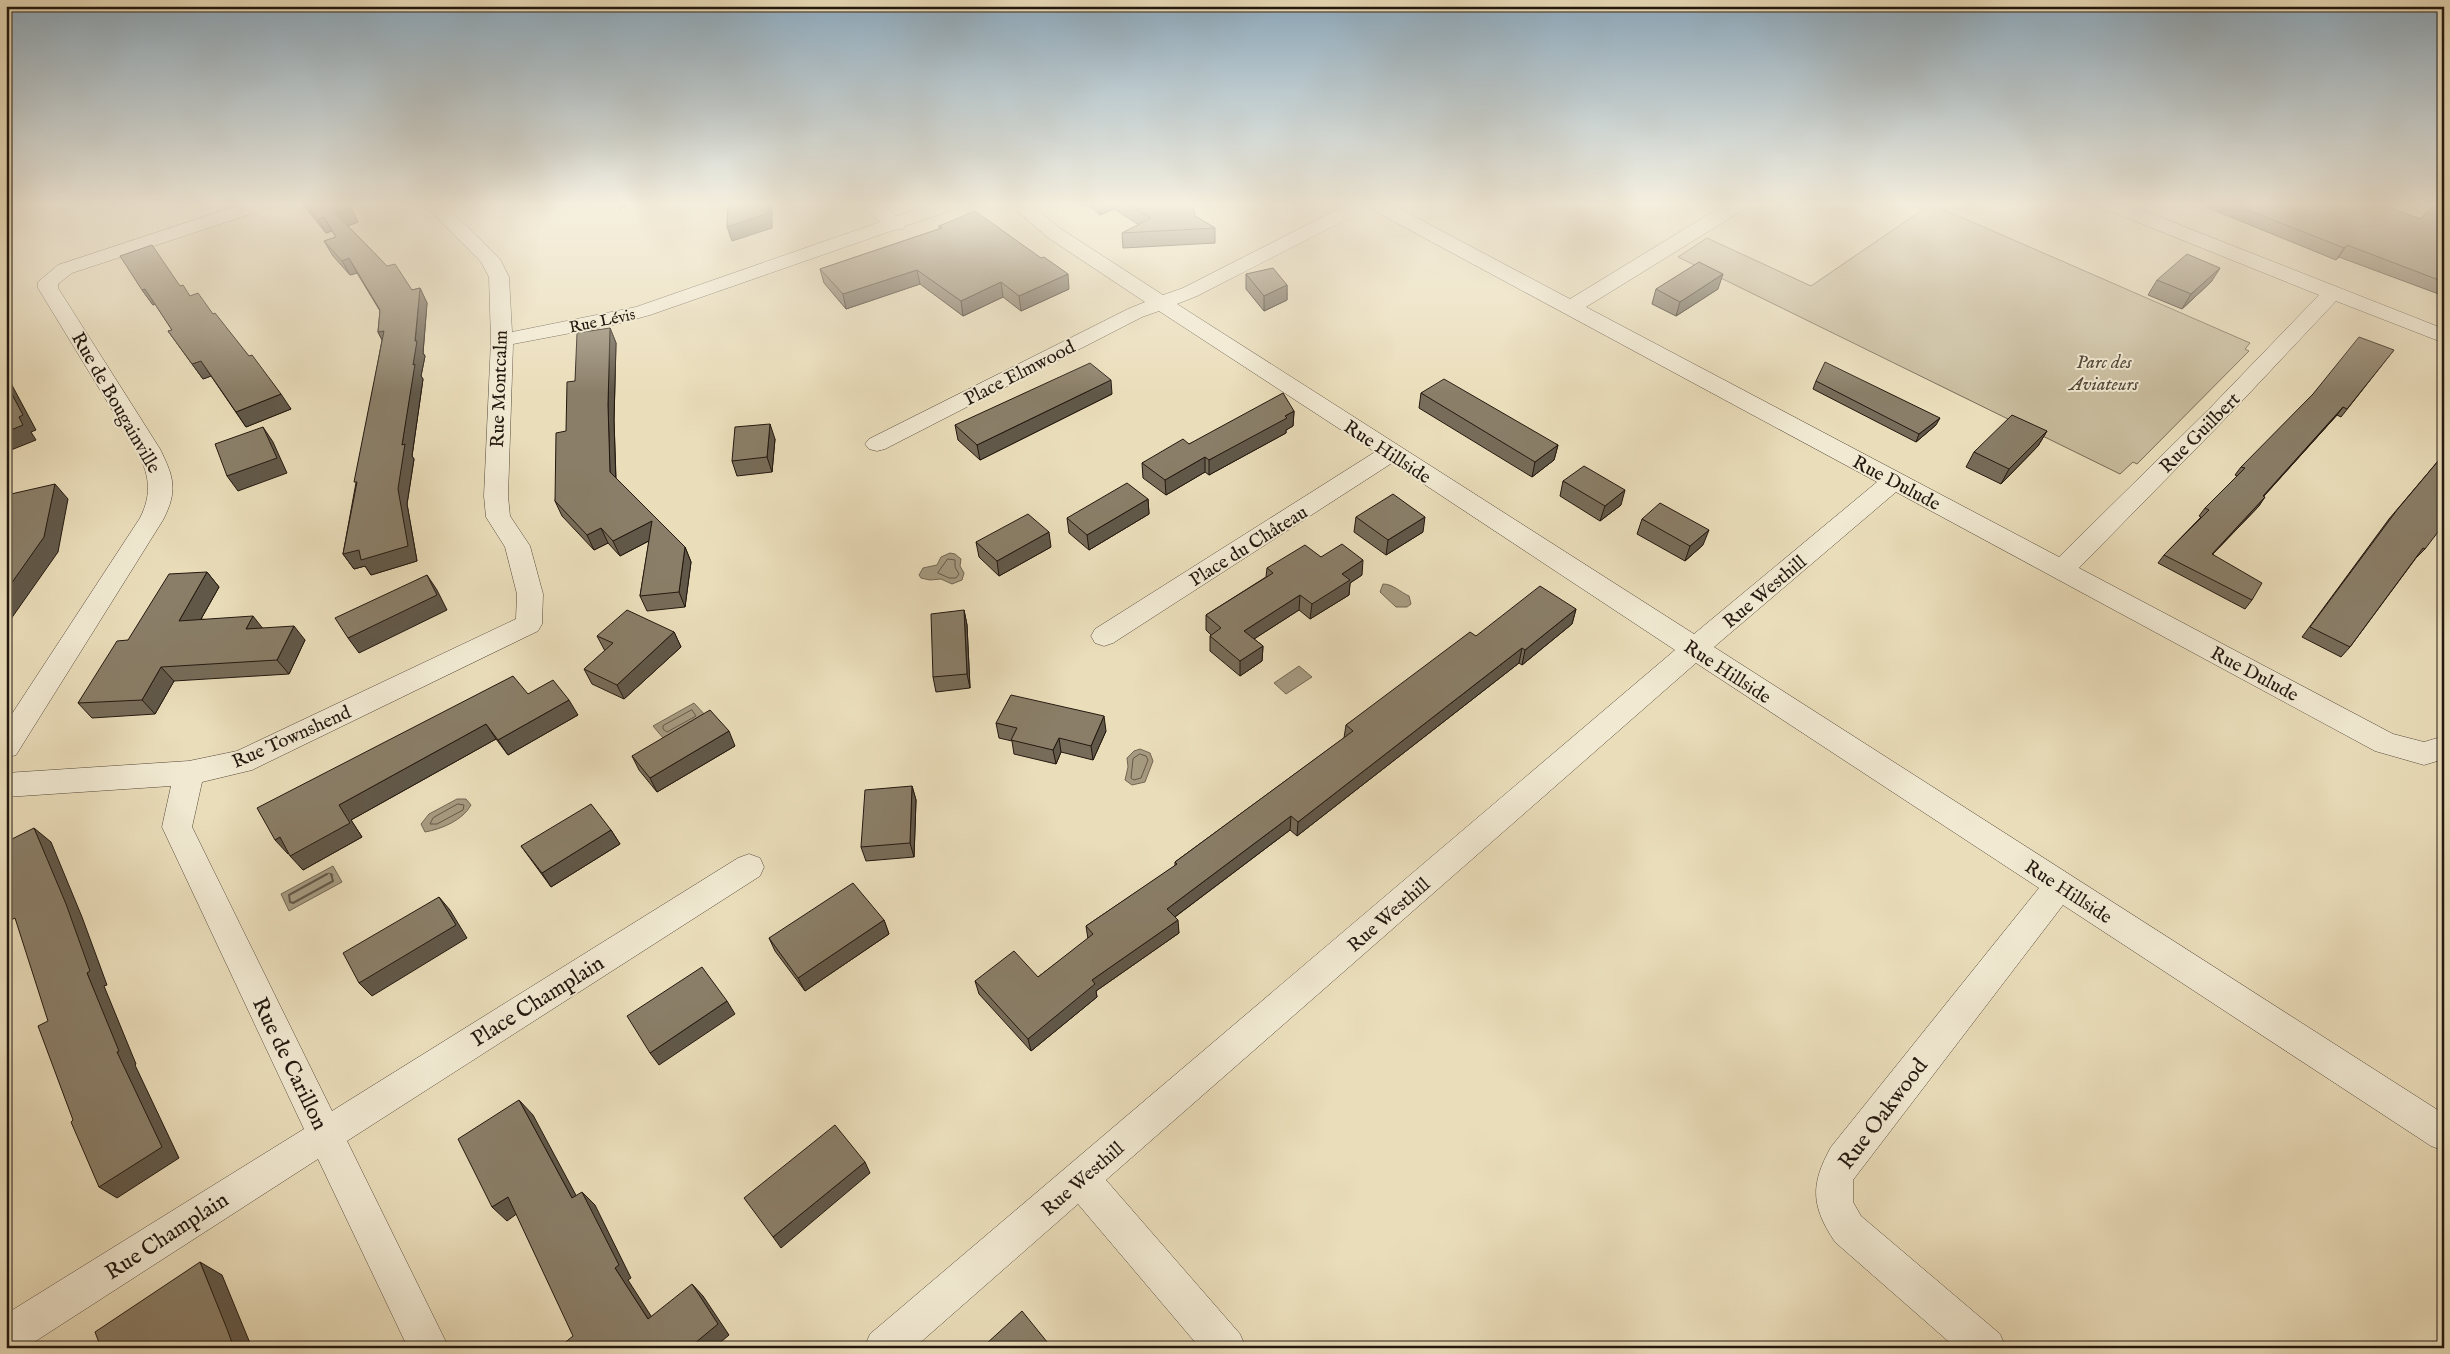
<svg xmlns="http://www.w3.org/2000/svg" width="2450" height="1354" viewBox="0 0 2450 1354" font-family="'IM FELL English',serif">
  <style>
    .green { fill: #c8bc9d; stroke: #766a56 }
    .water { fill: #a69a80; stroke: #726653 }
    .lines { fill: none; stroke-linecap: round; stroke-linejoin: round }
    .shore-far1 { stroke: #645948; stroke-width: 1 }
    .shore { stroke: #645948; stroke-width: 2 }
    .minor-casing { stroke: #55493a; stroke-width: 1 }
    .minor { fill: #f1e9d2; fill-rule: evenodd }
    .wall { fill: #776c59; stroke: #23180f }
    .shaded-wall { fill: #615849; stroke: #23180f }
    .building { fill: #8a7e68; stroke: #23180f }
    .labels { text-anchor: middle; stroke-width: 4; stroke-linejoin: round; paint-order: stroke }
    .far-street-label { font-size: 16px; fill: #23180f; stroke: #f1e9d2 }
    .park-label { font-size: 19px; font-style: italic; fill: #55493a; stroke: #f1e9d2 }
    .street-label { font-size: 19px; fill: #23180f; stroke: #f1e9d2 }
    .near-street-label { font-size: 22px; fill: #23180f; stroke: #f1e9d2 }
  </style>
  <rect width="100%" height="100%" fill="#eaddba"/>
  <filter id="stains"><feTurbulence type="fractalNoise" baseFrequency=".004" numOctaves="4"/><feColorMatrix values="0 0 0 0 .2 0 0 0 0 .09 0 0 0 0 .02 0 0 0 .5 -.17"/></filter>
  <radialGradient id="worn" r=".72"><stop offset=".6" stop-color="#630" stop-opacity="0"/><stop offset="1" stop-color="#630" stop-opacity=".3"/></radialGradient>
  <path class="green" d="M 1931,204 L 2250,343 L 2245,349 L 2249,351 L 2137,464 L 2133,462 L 2120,474 L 1678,257 L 1707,238 L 1811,286 Z"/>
  <path class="water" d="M 950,553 L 955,554 L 961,559 L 960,566 L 964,573 L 962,580 L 952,584 L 941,579 L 930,580 L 921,578 L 919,575 L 923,568 L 937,565 L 941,557 Z
    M 1383,584 C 1393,584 1400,592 1409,596 L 1411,604 L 1407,607 L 1396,607 L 1380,592 Z
    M 1299,666 L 1312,677 L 1286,694 L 1274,683 Z
    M 694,703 L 706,716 L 664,739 L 653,726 Z
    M 1140,749 L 1150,753 L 1153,761 L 1145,782 L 1132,785 L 1125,780 L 1128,767 L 1127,758 L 1134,751 Z
    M 457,799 L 466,799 L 471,805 C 463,820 442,829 425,832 L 421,824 L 429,814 Z
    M 333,866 L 342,882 L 289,911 L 281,894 Z"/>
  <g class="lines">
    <path class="shore-far1" d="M 948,559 L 955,560 L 955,567 L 959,574 L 956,578 L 949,578 L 938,573 Z
      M 692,710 L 696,716 L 667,732 L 663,729 L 663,726 Z
      M 1140,754 L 1146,756 L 1148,760 L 1141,778 L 1134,780 L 1131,778 L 1133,759 Z
      M 458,804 L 464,805 L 463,810 L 437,824 L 430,824 L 433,818 Z
      M 325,875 L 329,873 L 333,875"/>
    <path class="shore" d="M 327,874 L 289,895 L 290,902 L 293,903 L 333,881 L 331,874"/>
    <g class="minor-casing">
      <path id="minor" d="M 246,203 L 274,203 L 272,207 L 72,273 L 58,284 L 58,288 L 160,449 C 174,477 178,491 163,520 L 16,755 L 6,758 L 6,723 L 140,518 C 153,492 149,474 136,449 L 38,288 L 38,282 L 58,265 Z
        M 423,203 L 443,203 L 500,259 L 509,277 L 512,332 L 636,307 L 880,222 L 860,203 L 881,203 L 897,216 L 934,203 L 962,203 L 960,207 L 905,226 L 903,229 L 894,230 L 650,315 L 613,325 L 513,344 L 508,496 L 510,516 L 530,546 L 543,594 L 542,624 L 538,631 L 252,770 L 202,782 L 192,827 L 332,1111 L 738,858 L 749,854 L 760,858 L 764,867 L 760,876 L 347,1141 L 449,1348 L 408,1348 L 318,1159 L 25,1348 L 6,1348 L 6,1314 L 304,1129 L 162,827 L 171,786 L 6,797 L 6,773 L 189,761 L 237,751 L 516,619 L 517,594 L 505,547 L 486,517 L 484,496 L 491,340 L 489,277 L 481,262 Z
        M 1008,203 L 1029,203 L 1061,229 L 1163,295 L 1183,288 L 1350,203 L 1389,203 L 1570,299 L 1727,203 L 1750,203 L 1748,207 L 1586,307 L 2059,557 L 2211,407 L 2319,295 L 2100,207 L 2098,203 L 2124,203 L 2444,329 L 2444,343 L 2336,301 L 2227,417 L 2079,568 L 2393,734 L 2424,742 L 2444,736 L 2444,759 L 2424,765 L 2375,751 L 1896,492 L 1714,647 L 2444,1114 L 2444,1151 L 2431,1146 L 2063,905 L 1853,1180 L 1853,1202 L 1861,1216 L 2000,1334 L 2006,1348 L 1956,1348 L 1835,1242 C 1811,1206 1810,1185 1831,1147 L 2039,888 L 1696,663 L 1106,1180 L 1240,1334 L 1246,1348 L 1200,1348 L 1078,1204 L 914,1348 L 864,1348 L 870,1334 L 1675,650 L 1392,463 L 1113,643 L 1104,646 L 1095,643 L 1091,636 L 1095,629 L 1375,452 L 1159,311 L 1142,317 L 885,449 L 877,451 L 869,449 L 865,444 L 869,439 L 1128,309 L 1145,302 L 1047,237 ZM 1369,208 L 1877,482 L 1694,634 L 1177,304 L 1197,296 Z"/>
    </g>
    <use href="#minor" class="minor"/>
  </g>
  <path class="wall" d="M 303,203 L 347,203 L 351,208 L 358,222 L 348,226 L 387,266 L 412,290 L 420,288 L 427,303 L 423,353 L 425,356 L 421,376 L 423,379 L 412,456 L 414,459 L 407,504 L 417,561 L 371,575 L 365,566 L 354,569 L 343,554 L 382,340 L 378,332 L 380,311 L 357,273 L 350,275 L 333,256 L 324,241 L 336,237 L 332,231 L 326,233 L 305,207 Z
    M 1086,203 L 1174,203 L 1215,228 L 1215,243 L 1123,248 L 1122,233 L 1139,225 L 1114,209 L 1100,215 Z
    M 2208,203 L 2377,203 L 2420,219 L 2444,208 L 2444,296 L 2339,257 L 2336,260 L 2206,207 Z
    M 939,226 L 1069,289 L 1021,311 L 1003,297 L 963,316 L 920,284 L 846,309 L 824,283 L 820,269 L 939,229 Z
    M 2220,268 L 2211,282 L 2182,309 L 2148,295 L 2157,280 Z
    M 1246,274 L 1287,285 L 1287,300 L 1264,311 L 1246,289 Z
    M 180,286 L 190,296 L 213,314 L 291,409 L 246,427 L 211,376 L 203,379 L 168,331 L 172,330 L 155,304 L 153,305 L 142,290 Z
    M 1656,289 L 1718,289 L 1676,316 L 1652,304 Z
    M 610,328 L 616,343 L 614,420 L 616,478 L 685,547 L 691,562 L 685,607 L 647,611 L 640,596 L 649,541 L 620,556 L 608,543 L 594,550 L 562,516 L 555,501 L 575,381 Z
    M 2394,350 L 2341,417 L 2337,415 L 2263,497 L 2259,506 L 2213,554 L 2252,600 L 2245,609 L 2158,563 L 2164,555 L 2201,517 L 2199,516 L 2205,508 L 2237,476 L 2235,475 L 2241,467 Z
    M 1816,381 L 1936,425 L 1916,442 L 1813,389 Z
    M 1421,393 L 1558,445 L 1554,460 L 1532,477 L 1419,408 Z
    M 1112,394 L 980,460 L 958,440 L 955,425 Z
    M 1294,411 L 1293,426 L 1286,430 L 1286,433 L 1209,475 L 1205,472 L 1166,495 L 1143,478 L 1142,463 L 1189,444 Z
    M 2047,431 L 2038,446 L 2001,484 L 1966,467 L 1974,452 Z
    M 775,439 L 772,472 L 737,476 L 732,461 Z
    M 2444,454 L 2425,549 L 2416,558 L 2350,647 L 2341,657 L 2302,637 L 2389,519 Z
    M 1563,481 L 1621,505 L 1600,521 L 1560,496 Z
    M 1148,499 L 1149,514 L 1089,550 L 1069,533 L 1067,518 Z
    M 1356,517 L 1423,532 L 1386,555 L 1354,532 Z
    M 1642,519 L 1703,545 L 1685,561 L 1637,534 Z
    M 976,542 L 1051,547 L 999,576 L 979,557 Z
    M 1321,557 L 1362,575 L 1350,583 L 1349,595 L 1310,619 L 1299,610 L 1254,639 L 1263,646 L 1262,661 L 1240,676 L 1210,651 L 1210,636 L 1211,635 L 1206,630 L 1206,615 L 1266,577 L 1267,568 Z
    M 207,572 L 219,587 L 201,619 L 262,628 L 305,640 L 289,674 L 174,681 L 155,714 L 92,718 L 78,703 L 128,640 Z
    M 1576,609 L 1572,624 L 1522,665 L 1519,663 L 1297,836 L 1290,830 L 1175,917 L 1179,933 L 1096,991 L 1097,997 L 1031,1051 L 979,994 L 975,981 L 1038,977 L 1088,939 L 1086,926 L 1175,866 L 1175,862 L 1344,738 L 1346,725 L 1476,636 Z
    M 964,610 L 967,625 L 970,688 L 936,692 L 933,677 Z
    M 674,632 L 681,647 L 624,699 L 592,684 L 584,669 L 605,651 L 597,636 Z
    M 528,694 L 578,715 L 508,755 L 496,739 L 351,820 L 362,837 L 303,870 L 289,853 L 288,854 Z
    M 996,723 L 1106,731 L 1093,760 L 1061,752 L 1056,764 L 1014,754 L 1012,741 L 999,738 Z
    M 735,746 L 657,792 L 639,770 L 632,756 Z
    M 912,786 L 916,800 L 914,857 L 866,861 L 861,847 Z
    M 611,830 L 620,844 L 551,887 L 521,846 Z
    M 884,920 L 889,934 L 805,991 L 775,951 L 769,938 Z"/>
  <path class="shaded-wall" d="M 618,203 L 631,203 L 620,209 Z
    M 768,203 L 772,203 L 772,228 L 732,241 L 727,227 Z
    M 1099,203 L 1114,203 L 1114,209 L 1100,215 Z
    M 351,208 L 358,222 L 343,227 L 335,213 Z
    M 324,217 L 332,231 L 326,233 L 318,219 Z
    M 2347,245 L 2339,257 L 2336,260 L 2344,248 Z
    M 349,258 L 357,273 L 350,275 L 342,261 Z
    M 2220,268 L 2211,282 L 2182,309 L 2191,294 Z
    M 917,270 L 920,284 L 846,309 L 843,294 Z
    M 1068,274 L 1069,289 L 1021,311 L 1019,296 Z
    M 1723,274 L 1718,289 L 1676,316 L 1680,302 Z
    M 1001,282 L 1003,297 L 963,316 L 961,301 Z
    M 1287,285 L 1287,300 L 1264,311 L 1264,296 Z
    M 420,288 L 427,303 L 423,353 L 425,356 L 421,376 L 423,379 L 412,456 L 414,459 L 407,504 L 417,561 L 371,575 L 365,566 L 354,569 L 343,554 L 402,445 L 413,365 Z
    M 145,289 L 155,304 L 153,305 L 142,290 Z
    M 610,328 L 616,343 L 614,420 L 616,487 L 610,472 L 608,405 Z
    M 384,331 L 386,347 L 378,332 Z
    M 201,361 L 211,376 L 203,379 L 192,364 Z
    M 6,374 L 36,430 L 31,432 L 36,440 L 6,452 L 6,432 L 19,417 L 6,383 Z
    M 1111,380 L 1112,394 L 980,460 L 977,445 Z
    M 281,394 L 291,409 L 246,427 L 236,412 Z
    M 2343,407 L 2337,415 L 2256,505 L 2263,496 Z
    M 1294,411 L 1293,426 L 1286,430 L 1286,433 L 1209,475 L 1209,460 Z
    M 1940,418 L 1936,425 L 1916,442 L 1919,434 Z
    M 770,424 L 775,439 L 772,472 L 767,457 Z
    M 263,427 L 273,442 L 287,473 L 238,491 L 227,476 Z
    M 2047,431 L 2038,446 L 2001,484 L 2009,469 Z
    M 1558,445 L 1554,460 L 1532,477 L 1535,462 Z
    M 1205,457 L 1205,472 L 1166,495 L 1165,480 Z
    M 55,484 L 68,499 L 58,552 L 6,626 L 6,591 Z
    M 1625,490 L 1621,505 L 1600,521 L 1605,506 Z
    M 2265,497 L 2259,506 L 2205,562 L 2212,554 Z
    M 1148,499 L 1149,514 L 1089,550 L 1087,535 Z
    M 1425,517 L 1423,532 L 1386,555 L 1388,540 Z
    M 652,521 L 658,536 L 620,556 L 613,541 Z
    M 601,528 L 608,543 L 594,550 L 587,535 Z
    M 1709,530 L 1703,545 L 1685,561 L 1690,546 Z
    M 1049,532 L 1051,547 L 999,576 L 997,561 Z
    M 685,547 L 691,562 L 685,607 L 679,592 Z
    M 1363,560 L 1362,575 L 1350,583 L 1349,595 L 1310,619 L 1312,604 L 1342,574 Z
    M 207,572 L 219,587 L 192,635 L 179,621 Z
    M 427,575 L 437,590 L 447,610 L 359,653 L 348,638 Z
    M 1300,595 L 1299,610 L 1243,646 L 1244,631 Z
    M 1576,609 L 1572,624 L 1522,665 L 1525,650 Z
    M 964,610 L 967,625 L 970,688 L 967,674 Z
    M 253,616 L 264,630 L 246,629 Z
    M 294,626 L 305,640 L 289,674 L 277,660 Z
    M 674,632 L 681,647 L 624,699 L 617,685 Z
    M 1263,646 L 1262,661 L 1240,676 L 1240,661 Z
    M 1522,648 L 1519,663 L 1297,836 L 1298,822 Z
    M 161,667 L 174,681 L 155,714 L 142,700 Z
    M 569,700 L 578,715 L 508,755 L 498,740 Z
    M 1104,716 L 1106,731 L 1093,760 L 1091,746 Z
    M 486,724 L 496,739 L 351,820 L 362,837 L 303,870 L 290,856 L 339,805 Z
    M 729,731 L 735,746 L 657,792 L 650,778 Z
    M 1059,738 L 1061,752 L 1056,764 L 1053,750 Z
    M 912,786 L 916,800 L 914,857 L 910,843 Z
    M 1291,816 L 1290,830 L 1168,922 L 1167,909 Z
    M 34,828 L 51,842 L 82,917 L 107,985 L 104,986 L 136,1064 L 135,1065 L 179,1158 L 117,1198 L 99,1187 L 117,1052 L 87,973 Z
    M 611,830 L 620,844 L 551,887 L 542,873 Z
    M 280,837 L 293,851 L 288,854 L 275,840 Z
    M 439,897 L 450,910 L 467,938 L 372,996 L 359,983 Z
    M 884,920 L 889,934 L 805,991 L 798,978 Z
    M 1178,920 L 1179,933 L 1096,991 L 1097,997 L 1031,1051 L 1028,1039 L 1092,980 Z
    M 727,1001 L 735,1014 L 659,1065 L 650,1053 Z
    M 519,1100 L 533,1115 L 585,1212 L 572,1198 Z
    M 865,1162 L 870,1173 L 781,1248 L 773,1237 Z
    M 582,1192 L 595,1205 L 631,1278 L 628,1280 L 660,1330 L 648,1319 L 615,1268 Z
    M 508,1197 L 522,1210 L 507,1221 L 492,1207 Z
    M 200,1262 L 222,1275 L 252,1348 L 234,1348 Z
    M 692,1284 L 703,1296 L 729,1335 L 714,1348 L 689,1348 Z"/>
  <path class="building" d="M 306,203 L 347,203 L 351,208 L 335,213 L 387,266 L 395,264 L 412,290 L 420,288 L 415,341 L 417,341 L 413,365 L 415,364 L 402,445 L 405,444 L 398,489 L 408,546 L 361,560 L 359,550 L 343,554 L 357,482 L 354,482 L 384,331 L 378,332 L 380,310 L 349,258 L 342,261 L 324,241 L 336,237 L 324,217 L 318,219 Z
    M 728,203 L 768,203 L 768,213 L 727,227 Z
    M 1127,203 L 1174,203 L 1178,206 L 1184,203 L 1193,203 L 1195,216 L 1215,228 L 1122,233 L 1151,218 Z
    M 2230,203 L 2377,203 L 2420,219 L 2435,204 L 2444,208 L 2444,282 L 2347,245 L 2344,248 Z
    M 975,211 L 1041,258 L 1044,257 L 1068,274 L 1019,296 L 1001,282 L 961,301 L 917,270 L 843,294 L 820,269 L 942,228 L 939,226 Z
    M 152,245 L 180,286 L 183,285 L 190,296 L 198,293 L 213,314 L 215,313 L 249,356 L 252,355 L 281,394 L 236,412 L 201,361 L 192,364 L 168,331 L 172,330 L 145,289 L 142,290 L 120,256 Z
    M 2187,254 L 2220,268 L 2191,294 L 2157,280 Z
    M 1699,262 L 1723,274 L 1680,302 L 1656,289 Z
    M 1273,268 L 1287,285 L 1264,296 L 1246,274 Z
    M 610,328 L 608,405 L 610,472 L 685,547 L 679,592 L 640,596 L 652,521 L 613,541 L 601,528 L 587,535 L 555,501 L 556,433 L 566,431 L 567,382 L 575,381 L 577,333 Z
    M 2359,337 L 2394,350 L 2347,409 L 2343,407 L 2263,496 L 2265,497 L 2212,554 L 2262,583 L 2252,600 L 2164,555 L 2209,510 L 2205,508 L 2245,468 L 2241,467 L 2313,394 Z
    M 1825,362 L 1940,418 L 1919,434 L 1816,381 Z
    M 1090,363 L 1111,380 L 977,445 L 955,425 Z
    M 1444,379 L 1558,445 L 1535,462 L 1421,393 Z
    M 6,383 L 23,415 L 19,417 L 23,425 L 6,432 Z
    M 1283,393 L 1294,411 L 1285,416 L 1287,418 L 1209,460 L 1205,457 L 1165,480 L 1142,463 L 1183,439 L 1189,444 Z
    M 2012,415 L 2047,431 L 2009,469 L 1974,452 Z
    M 770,424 L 767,457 L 732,461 L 735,427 Z
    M 263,427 L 277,458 L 227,476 L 215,444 Z
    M 2444,454 L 2444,524 L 2425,549 L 2423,548 L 2350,647 L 2310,627 L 2397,510 Z
    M 1584,466 L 1625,490 L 1605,506 L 1563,481 Z
    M 1127,483 L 1148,499 L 1087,535 L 1067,518 Z
    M 55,484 L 44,537 L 6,591 L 6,537 L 8,534 L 6,535 L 6,502 L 9,501 L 11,494 Z
    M 1393,494 L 1425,517 L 1388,540 L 1356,517 Z
    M 1660,503 L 1709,530 L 1690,546 L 1642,519 Z
    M 1028,514 L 1049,532 L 997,561 L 976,542 Z
    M 1342,544 L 1363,560 L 1342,574 L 1350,580 L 1312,604 L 1300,595 L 1244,631 L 1263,646 L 1240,661 L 1210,636 L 1221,628 L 1206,615 L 1273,573 L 1267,568 L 1305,545 L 1321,557 Z
    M 207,572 L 179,621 L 253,616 L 246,629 L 294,626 L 277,660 L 161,667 L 142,700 L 78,703 L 117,641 L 128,640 L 169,574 Z
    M 427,575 L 437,595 L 348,638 L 335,618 Z
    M 1540,586 L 1576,609 L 1525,650 L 1522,648 L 1298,822 L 1291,816 L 1167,909 L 1178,920 L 1092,980 L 1095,984 L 1028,1039 L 975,981 L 1014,951 L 1038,977 L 1093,934 L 1086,926 L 1177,864 L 1175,862 L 1353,731 L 1346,725 L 1470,632 L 1476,636 Z
    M 627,610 L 674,632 L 617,685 L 584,669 L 613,643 L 597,636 Z
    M 964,610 L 967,674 L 933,677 L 931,614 Z
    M 513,676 L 528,694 L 553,680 L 569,700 L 498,740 L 486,724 L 339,805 L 350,823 L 290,856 L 280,837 L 275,840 L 257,808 Z
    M 1011,695 L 1104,716 L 1091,746 L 1059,738 L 1053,750 L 1011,740 L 1017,728 L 996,723 Z
    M 710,710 L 729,731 L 650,778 L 632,756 Z
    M 912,786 L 910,843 L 861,847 L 865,790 Z
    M 591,804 L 611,830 L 542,873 L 521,846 Z
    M 34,828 L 66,904 L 90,971 L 87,973 L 119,1051 L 117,1052 L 162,1147 L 99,1187 L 71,1122 L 73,1120 L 38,1026 L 48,1021 L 15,918 L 11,920 L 6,906 L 6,842 Z
    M 853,883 L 884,920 L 798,978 L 769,938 Z
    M 439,897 L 456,925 L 359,983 L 343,953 Z
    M 702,967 L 727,1001 L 650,1053 L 627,1016 Z
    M 519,1100 L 572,1198 L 582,1192 L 619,1265 L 615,1268 L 648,1319 L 692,1284 L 718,1324 L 689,1348 L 564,1348 L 562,1345 L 573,1336 L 508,1197 L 492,1207 L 458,1139 Z
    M 835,1125 L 865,1162 L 773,1237 L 744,1198 Z
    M 200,1262 L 227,1329 L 234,1348 L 101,1348 L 95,1332 Z
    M 1022,1311 L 1052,1348 L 987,1348 L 985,1345 Z"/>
  <linearGradient id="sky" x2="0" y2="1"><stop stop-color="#8daabe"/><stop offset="0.52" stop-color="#f6f0e0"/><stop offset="1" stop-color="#f6f0e0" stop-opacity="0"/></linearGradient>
  <rect width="2450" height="393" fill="url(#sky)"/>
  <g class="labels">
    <g class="far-street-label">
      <text transform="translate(602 320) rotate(-12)" y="6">Rue Lévis</text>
    </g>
    <g class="park-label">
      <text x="2104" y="368">Parc des<tspan x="2104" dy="22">Aviateurs</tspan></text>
    </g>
    <g class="street-label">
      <text transform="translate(1019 372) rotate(-27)" y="7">Place Elmwood</text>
      <text transform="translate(498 389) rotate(-88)" y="7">Rue Montcalm</text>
      <text transform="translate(117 402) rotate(60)" y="7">Rue de Bougainville</text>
      <text transform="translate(2199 432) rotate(-45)" y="7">Rue Guilbert</text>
      <text transform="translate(1388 451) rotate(33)" y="7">Rue Hillside</text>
      <text transform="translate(1897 482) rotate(28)" y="7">Rue Dulude</text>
      <text transform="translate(1248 545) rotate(-32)" y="7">Place du Château</text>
      <text transform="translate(1764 591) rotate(-40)" y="7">Rue Westhill</text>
      <text transform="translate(1728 671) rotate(33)" y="7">Rue Hillside</text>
      <text transform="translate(2255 673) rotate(28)" y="7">Rue Dulude</text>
      <text transform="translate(291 736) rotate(-24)" y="7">Rue Townshend</text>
      <text transform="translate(2069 891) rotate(33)" y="7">Rue Hillside</text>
      <text transform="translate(1388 914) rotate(-41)" y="7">Rue Westhill</text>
      <text transform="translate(1082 1178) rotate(-41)" y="7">Rue Westhill</text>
    </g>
    <g class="near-street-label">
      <text transform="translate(537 1000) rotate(-32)" y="8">Place Champlain</text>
      <text transform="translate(291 1063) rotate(64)" y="8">Rue de Carillon</text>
      <text transform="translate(1882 1113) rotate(-53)" y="8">Rue Oakwood</text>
      <text transform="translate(166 1235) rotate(-33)" y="8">Rue Champlain</text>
    </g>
  </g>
  <rect width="2450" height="1354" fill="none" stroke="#eaddba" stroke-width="25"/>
  <rect x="8" y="8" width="2435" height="1339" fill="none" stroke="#23180f" stroke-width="2.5"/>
  <rect x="12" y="12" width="2425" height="1329" fill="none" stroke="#23180f"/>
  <rect width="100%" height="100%" filter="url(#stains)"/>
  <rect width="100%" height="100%" fill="url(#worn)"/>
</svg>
